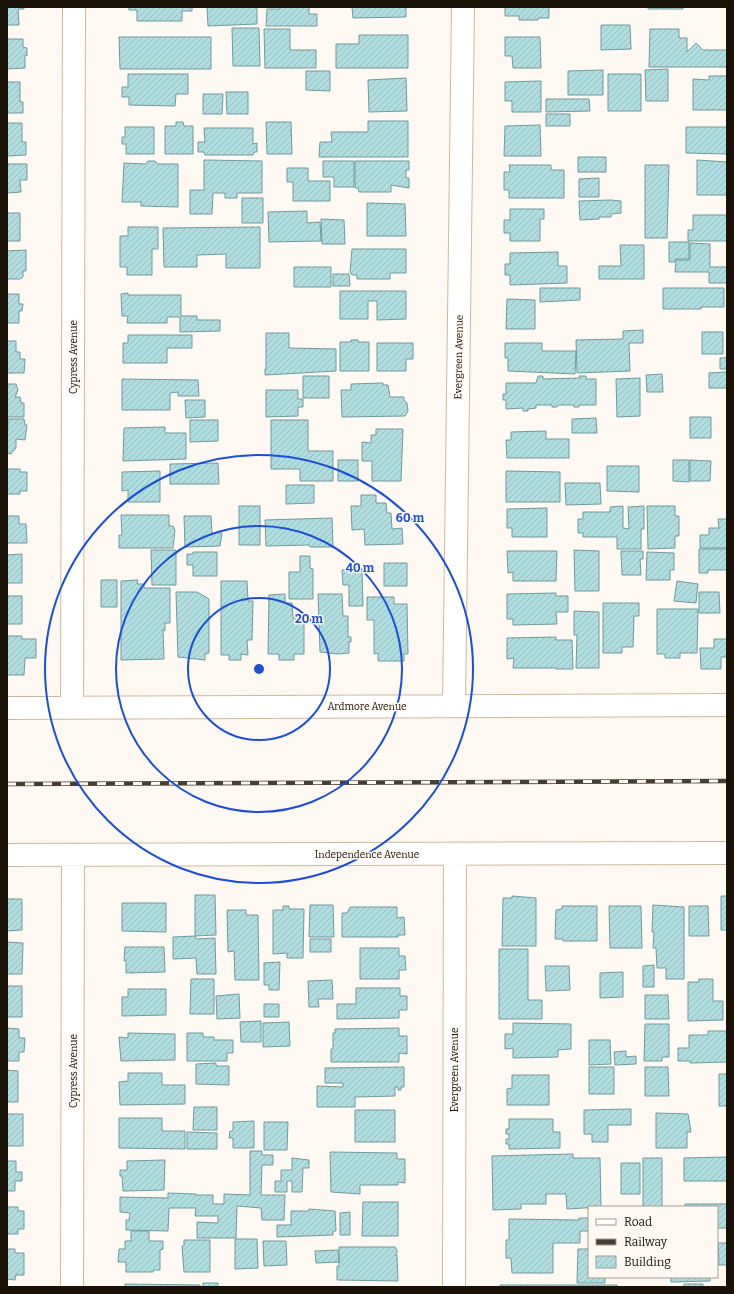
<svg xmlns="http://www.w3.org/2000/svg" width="734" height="1294" viewBox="0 0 734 1294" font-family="Bitter,serif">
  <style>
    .building { fill: url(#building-hatch); stroke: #6e9a9c }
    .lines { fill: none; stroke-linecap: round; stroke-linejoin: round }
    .minor-casing { stroke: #d0b89c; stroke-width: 24 }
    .minor { stroke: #fff; stroke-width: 22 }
    .rail-casing { stroke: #463e35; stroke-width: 4.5 }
    .rail { stroke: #fdf8f2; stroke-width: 3; stroke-dasharray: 9; stroke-linecap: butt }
    .ring { fill: none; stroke: #1d4ed8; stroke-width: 2 }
    .labels { text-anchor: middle; stroke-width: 3; stroke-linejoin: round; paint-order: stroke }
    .street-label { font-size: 10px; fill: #1a1107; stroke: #fdf8f2 }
    .centre { fill: #1d4ed8; stroke: #fdf8f2; stroke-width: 2 }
    .ring-label { font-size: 12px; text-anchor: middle; font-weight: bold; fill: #1d4ed8; stroke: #fdf8f2; stroke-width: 3; stroke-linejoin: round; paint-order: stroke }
  </style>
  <defs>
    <pattern id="building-hatch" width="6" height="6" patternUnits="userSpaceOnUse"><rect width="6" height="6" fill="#b0dee0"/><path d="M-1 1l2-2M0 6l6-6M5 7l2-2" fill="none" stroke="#97bdbf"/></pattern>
  </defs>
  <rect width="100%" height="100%" fill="#fdf8f2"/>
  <path class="building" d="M 7,7 L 24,7 L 24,9 L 18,9 L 19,25 L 7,25 Z
    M 129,7 L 192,7 L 192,11 L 182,11 L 182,21 L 137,21 L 137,10 L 129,10 Z
    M 207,7 L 257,7 L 257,24 L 208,26 Z
    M 280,7 L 309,7 L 309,14 L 317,14 L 317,26 L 266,26 L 267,9 L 280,9 Z
    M 352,7 L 406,7 L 406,17 L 353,18 Z
    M 505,7 L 549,7 L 549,18 L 538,18 L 538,20 L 519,20 L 519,16 L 505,16 Z
    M 648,7 L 683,7 L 683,9 L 648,9 Z
    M 601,25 L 630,25 L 631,49 L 601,50 Z
    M 232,28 L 259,28 L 260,66 L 233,66 Z
    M 264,29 L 290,29 L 290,50 L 316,50 L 316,68 L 265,68 Z
    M 650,29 L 679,29 L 679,38 L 687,38 L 687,52 L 696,43 L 703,50 L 727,50 L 727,67 L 649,67 Z
    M 359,35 L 408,35 L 408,68 L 336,68 L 336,44 L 359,44 Z
    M 119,37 L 211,37 L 211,69 L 120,69 Z
    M 505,37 L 540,37 L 541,68 L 513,68 L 512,56 L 505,56 Z
    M 7,39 L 23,39 L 23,47 L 27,48 L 27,56 L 25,55 L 25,68 L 7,69 Z
    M 668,69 L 668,101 L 646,101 L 645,70 Z
    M 603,70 L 603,95 L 568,95 L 568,71 Z
    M 306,71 L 330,71 L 330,91 L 306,90 Z
    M 128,74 L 188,74 L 188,94 L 176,94 L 175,106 L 129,105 L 129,97 L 122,97 L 122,87 L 128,87 Z
    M 608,74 L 641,74 L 641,111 L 608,111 Z
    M 709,76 L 727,76 L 727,110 L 693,110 L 693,79 L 709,80 Z
    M 406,78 L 407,111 L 369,112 L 368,80 Z
    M 541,81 L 541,112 L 512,112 L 512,101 L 505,101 L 505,82 Z
    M 7,82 L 20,82 L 20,102 L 23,102 L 23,113 L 7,113 Z
    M 226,92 L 248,92 L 248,114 L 227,114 Z
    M 203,94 L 223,94 L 222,114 L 203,114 Z
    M 546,99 L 589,99 L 590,111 L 546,112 Z
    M 546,114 L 570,114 L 570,126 L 546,126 Z
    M 368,121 L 408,121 L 408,157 L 319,157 L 320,142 L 332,142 L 331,132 L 368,132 Z
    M 176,122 L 183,122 L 184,126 L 193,126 L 193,154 L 165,154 L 165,126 L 176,126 Z
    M 266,122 L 291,122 L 292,154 L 267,154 Z
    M 7,123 L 22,123 L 22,142 L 26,142 L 26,155 L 7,156 Z
    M 540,125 L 541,156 L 504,156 L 505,126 Z
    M 125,127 L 154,127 L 154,154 L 126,154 L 126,144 L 122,144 L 122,137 L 125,137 Z
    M 686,127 L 727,127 L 727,154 L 686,153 Z
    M 204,128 L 253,128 L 253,144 L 257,143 L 257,152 L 254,152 L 253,155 L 205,155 L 204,152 L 198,152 L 198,142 L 205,142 Z
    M 578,157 L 606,157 L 606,172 L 578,172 Z
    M 204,160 L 262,161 L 262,193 L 237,193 L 237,198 L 225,198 L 225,193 L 213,193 L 212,214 L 190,214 L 190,190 L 204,190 Z
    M 697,160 L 727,162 L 727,195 L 697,195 Z
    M 148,161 L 155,161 L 158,164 L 178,164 L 178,207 L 141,206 L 141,202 L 122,202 L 124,163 L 145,164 Z
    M 323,161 L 354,161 L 354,187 L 334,187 L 334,177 L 323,177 Z
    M 355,161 L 409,161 L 409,170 L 406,170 L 406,178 L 409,178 L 409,188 L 391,185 L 391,192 L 359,192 L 358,188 L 355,188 Z
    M 7,164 L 27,164 L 27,180 L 20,180 L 21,192 L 7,193 Z
    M 509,165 L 551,165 L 551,170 L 564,170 L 564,198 L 509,198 L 509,190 L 504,190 L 504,172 L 510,172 Z
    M 645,165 L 669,165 L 667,238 L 645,238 Z
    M 287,168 L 308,168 L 308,181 L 330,181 L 330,201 L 293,201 L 293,182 L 287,182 Z
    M 599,178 L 599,197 L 579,197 L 579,179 Z
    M 242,198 L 263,198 L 263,223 L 242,223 Z
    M 611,200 L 621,201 L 621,213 L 611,214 L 611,217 L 599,217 L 599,219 L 580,220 L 579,201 Z
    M 367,203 L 405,204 L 406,236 L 367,236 Z
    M 510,209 L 544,209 L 544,219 L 540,219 L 540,241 L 510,241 L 510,233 L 504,233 L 504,220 L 510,220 Z
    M 307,211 L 307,223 L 320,222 L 321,241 L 269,242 L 268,212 Z
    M 7,213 L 20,213 L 20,241 L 7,241 Z
    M 693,215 L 727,215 L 727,241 L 688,241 L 688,230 L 693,230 Z
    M 321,219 L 344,220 L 345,244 L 322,244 Z
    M 128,227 L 158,227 L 158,249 L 152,249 L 152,275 L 127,275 L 127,267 L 120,267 L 120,236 L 128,236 Z
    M 260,227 L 260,268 L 226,268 L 226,254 L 197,255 L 197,267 L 164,267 L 163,228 Z
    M 669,242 L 689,242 L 689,259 L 675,259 L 675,262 L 669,262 Z
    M 690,243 L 710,244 L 710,267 L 727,267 L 727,283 L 709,283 L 709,272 L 675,272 L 676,260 L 690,260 Z
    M 620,245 L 644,245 L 644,279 L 599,279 L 599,266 L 621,266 Z
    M 352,249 L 406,249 L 406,273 L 390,273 L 390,279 L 357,279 L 357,275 L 352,275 L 350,272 Z
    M 26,250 L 26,271 L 23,271 L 23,277 L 20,279 L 7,279 L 7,251 Z
    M 558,252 L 558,266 L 567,266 L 567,283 L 510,285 L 510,275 L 505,275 L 505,264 L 510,264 L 510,253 Z
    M 294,267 L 331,267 L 331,287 L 294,287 Z
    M 333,274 L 349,274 L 350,286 L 333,286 Z
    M 540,288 L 580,288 L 580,300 L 540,302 Z
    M 663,288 L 724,288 L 724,307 L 701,307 L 701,309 L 663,309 Z
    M 340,291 L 406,291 L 406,319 L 377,320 L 377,301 L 368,301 L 368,319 L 340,319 Z
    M 128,293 L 128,295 L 181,295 L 181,316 L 197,316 L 197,320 L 220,320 L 220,331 L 180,332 L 180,317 L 167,317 L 167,323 L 127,323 L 128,316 L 122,316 L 121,294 Z
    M 7,294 L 19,294 L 19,304 L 23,304 L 22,311 L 19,311 L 19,323 L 7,323 Z
    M 507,299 L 535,300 L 535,329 L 506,329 Z
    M 643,330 L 643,343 L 629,343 L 630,371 L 577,373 L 576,340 L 623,339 L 623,331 Z
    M 702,332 L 723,332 L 723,354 L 702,354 Z
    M 266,333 L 289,333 L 289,348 L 336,349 L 336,371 L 265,375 L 265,369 L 266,369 Z
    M 128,335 L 192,335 L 192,348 L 167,348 L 167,363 L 123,363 L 123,343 L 128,343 Z
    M 351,340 L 358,340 L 358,342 L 369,342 L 369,371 L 340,371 L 340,342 L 351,342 Z
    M 7,341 L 16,341 L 16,352 L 20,352 L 20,359 L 25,359 L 24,373 L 7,373 Z
    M 377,343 L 413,343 L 413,359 L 406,359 L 406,371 L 377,371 Z
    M 505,343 L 542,343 L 542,351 L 576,351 L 575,374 L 508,371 L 508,358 L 505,358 Z
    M 727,356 L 727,369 L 720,369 L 720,358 L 725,358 Z
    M 727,372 L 727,388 L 709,388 L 709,373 Z
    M 662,374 L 663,392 L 647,392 L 646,375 Z
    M 303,376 L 329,376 L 329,398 L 303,398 Z
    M 538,376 L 543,376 L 543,379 L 580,378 L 579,376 L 586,376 L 586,379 L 596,379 L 596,405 L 579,405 L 579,407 L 574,407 L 574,405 L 558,405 L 557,407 L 552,407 L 552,405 L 536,405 L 536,408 L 528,409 L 528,411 L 523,411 L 523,408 L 506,409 L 506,400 L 503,400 L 503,394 L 506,394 L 506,383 L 536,383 Z
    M 640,378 L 640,416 L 617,417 L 616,379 Z
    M 122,379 L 198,380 L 199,396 L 178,396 L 178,392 L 170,393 L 170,410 L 122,410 Z
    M 383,383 L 383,385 L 388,385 L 390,397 L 404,397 L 404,400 L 407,403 L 408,411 L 405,416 L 342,417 L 341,390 L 351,390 L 351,384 Z
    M 7,384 L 16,384 L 18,390 L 15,397 L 20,397 L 21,403 L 24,403 L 24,417 L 7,417 Z
    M 266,390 L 298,390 L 298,399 L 303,399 L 303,407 L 298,407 L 298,416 L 266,417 Z
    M 185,400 L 205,400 L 205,417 L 186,418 Z
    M 690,417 L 711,417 L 711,438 L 690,438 Z
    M 596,418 L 597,433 L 572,433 L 572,419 Z
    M 8,419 L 24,419 L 25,425 L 27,425 L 25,440 L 16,439 L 16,448 L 11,454 L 7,453 Z
    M 190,420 L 218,420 L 218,441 L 190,442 Z
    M 271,420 L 308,420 L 308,451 L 333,451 L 333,481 L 300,481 L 300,469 L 271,469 Z
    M 165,427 L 165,433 L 186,433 L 186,459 L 123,461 L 124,428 Z
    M 376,429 L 403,429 L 401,481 L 372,481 L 372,461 L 362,461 L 362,442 L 371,443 L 371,435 L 376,435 Z
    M 546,431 L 546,439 L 569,439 L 569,458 L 507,458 L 506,440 L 511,440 L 511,432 Z
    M 338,460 L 358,460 L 358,481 L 338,481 Z
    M 673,460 L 689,460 L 689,482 L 673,481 Z
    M 690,460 L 711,461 L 710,481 L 690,481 Z
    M 218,463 L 219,484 L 170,484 L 170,464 Z
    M 607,466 L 639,466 L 639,492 L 607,491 Z
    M 7,469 L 20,469 L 20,472 L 27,472 L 27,491 L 20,491 L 20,494 L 7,494 Z
    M 160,471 L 160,502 L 128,502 L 128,490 L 122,491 L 122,472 Z
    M 506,471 L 560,472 L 560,502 L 506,502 Z
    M 565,483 L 600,483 L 601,504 L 566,505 Z
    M 286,485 L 314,485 L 314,503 L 286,504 Z
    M 361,495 L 376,495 L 376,503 L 386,503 L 387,513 L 391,513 L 392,529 L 402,528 L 403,544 L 365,545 L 364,529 L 352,530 L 351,506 L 361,506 Z
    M 239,506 L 260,506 L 260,545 L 239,545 Z
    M 623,506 L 623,528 L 629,529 L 628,507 L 644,506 L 644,529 L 641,529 L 641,549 L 617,549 L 617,537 L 583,537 L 583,533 L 578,533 L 578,519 L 583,519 L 583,512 L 610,512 L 610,507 Z
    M 647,506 L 675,506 L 675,516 L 679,516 L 679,536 L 675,536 L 675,548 L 648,549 Z
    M 547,508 L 547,537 L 512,537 L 512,528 L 507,528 L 507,509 Z
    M 121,515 L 169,515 L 169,526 L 173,526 L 175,530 L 173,548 L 119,548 L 119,535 L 122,535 Z
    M 7,516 L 19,516 L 19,524 L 26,524 L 27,543 L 7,543 Z
    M 184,516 L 211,516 L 212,533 L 222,533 L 220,546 L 185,547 Z
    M 332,518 L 333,547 L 310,547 L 309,545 L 266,546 L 265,520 Z
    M 718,519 L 727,519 L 727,548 L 700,548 L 700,535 L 709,535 L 709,528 L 719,528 Z
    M 699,549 L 727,549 L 727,570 L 708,570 L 708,573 L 699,573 Z
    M 151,550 L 176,550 L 176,585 L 152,585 Z
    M 574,550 L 599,551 L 599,591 L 575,591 Z
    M 507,551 L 557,551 L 556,581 L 513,581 L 513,572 L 508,573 Z
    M 621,551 L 643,551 L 643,559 L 640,559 L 641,575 L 622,575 Z
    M 193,552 L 217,552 L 217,576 L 193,576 L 193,565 L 187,565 L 187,554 L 193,554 Z
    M 647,552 L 674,553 L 674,570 L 670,570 L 670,580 L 646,580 Z
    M 22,554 L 22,583 L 7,583 L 7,555 Z
    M 300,556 L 310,556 L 310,568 L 313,569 L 313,599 L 289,599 L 289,572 L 300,572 Z
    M 384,563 L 407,563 L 407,586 L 384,586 Z
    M 362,569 L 363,606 L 349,606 L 349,585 L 343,585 L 342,570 Z
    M 101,580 L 117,580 L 117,607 L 101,607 Z
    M 138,580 L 137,584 L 144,584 L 144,588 L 170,588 L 170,623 L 165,623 L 165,631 L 163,630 L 164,659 L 121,660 L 121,581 Z
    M 221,581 L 247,581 L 248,601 L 253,601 L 252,640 L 247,640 L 248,655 L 241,654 L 241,660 L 229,660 L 229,655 L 221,655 Z
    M 677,581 L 698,584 L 696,603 L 674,601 Z
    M 176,592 L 197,592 L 209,599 L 209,653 L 205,654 L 205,660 L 178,657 Z
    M 699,592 L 719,592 L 720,613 L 699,613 Z
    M 556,593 L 556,596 L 568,596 L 568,612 L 556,612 L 557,624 L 513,625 L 513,619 L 507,619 L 507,594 Z
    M 285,594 L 285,603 L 292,603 L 293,618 L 304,618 L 304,654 L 294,654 L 294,660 L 279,660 L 279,654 L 268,654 L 269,595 Z
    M 318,594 L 342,594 L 343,616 L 348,616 L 348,637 L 351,637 L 351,642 L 349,642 L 349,653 L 338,654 L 320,652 Z
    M 7,596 L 22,596 L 22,624 L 7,624 Z
    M 367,597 L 394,597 L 394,604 L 407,604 L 408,654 L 404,654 L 404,661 L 378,661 L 378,653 L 374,654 L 374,620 L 367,620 Z
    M 603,603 L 639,603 L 639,616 L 634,616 L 633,647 L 622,647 L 622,653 L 603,653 Z
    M 657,609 L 698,609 L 697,653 L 680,653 L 680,658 L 665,658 L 665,654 L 657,654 Z
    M 574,611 L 599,612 L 599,668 L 576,668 L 577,635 L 574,635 Z
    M 7,636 L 22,636 L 22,639 L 36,639 L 36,658 L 25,658 L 24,675 L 7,675 Z
    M 556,637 L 556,640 L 572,640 L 573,669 L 556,669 L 556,668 L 513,668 L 514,658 L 507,659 L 507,638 Z
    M 714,639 L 727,639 L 727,657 L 721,657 L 721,669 L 701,669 L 700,648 L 714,648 Z
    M 195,895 L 215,895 L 216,935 L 195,936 Z
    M 512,896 L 536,898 L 536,946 L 502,946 L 503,898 L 512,898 Z
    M 721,896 L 727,896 L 727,930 L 721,930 Z
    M 7,899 L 22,899 L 22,930 L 7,931 Z
    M 122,903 L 166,903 L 166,932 L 122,931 Z
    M 310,905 L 333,905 L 334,937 L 309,937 Z
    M 653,905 L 684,907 L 684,979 L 666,979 L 666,968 L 657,968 L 656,948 L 653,948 L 654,932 L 652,932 Z
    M 283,906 L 289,906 L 289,909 L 304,909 L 303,958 L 287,958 L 287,953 L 273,954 L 273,910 L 283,910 Z
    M 562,906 L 597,906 L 597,941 L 563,941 L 563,939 L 555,939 L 556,910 L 562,909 Z
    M 609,906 L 641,906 L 642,948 L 610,948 Z
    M 689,906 L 708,906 L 709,936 L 689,936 Z
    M 350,907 L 397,907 L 397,918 L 404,917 L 405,935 L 398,935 L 398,937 L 342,937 L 342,913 L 347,913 Z
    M 227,910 L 246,910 L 246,915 L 258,915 L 259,980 L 235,980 L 234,951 L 228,952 Z
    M 195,936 L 196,939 L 215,938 L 216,974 L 197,974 L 196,958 L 173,959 L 173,937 Z
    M 310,939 L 331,939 L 331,952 L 310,952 Z
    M 7,942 L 23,943 L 22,974 L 7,974 Z
    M 125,947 L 164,947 L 165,972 L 126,973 L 126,960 L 124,961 Z
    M 360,948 L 399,948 L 399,956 L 405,956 L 406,970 L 399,970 L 399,979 L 360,979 Z
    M 499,949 L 528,949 L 528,1000 L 542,1000 L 542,1019 L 499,1019 Z
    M 280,962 L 279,990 L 269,990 L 269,985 L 264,985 L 264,963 Z
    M 654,965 L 654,987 L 643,987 L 643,966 Z
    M 545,966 L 569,966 L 570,990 L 546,991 Z
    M 623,972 L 623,997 L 600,998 L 600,973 Z
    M 191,979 L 214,979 L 214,1014 L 190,1014 Z
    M 699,979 L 713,979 L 713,1001 L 723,1001 L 723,1020 L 688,1021 L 688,982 L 699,982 Z
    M 332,980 L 333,999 L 318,999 L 319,1007 L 309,1007 L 308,981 Z
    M 7,986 L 22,986 L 22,1017 L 7,1017 Z
    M 356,988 L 400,988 L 400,996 L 407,996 L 407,1010 L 399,1010 L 399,1018 L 337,1019 L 337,1004 L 356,1004 Z
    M 128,989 L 166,989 L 166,1015 L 122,1016 L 122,997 L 128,997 Z
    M 239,994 L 240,1018 L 217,1019 L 216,996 Z
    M 645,995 L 668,995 L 669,1019 L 645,1019 Z
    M 264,1004 L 279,1004 L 279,1017 L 264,1017 Z
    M 261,1021 L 261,1042 L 241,1042 L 240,1022 Z
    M 289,1022 L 290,1046 L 263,1047 L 263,1023 Z
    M 513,1023 L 571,1024 L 571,1049 L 558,1050 L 558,1057 L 513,1058 L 513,1048 L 505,1049 L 505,1034 L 513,1034 Z
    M 645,1024 L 669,1024 L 669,1057 L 662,1057 L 662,1061 L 644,1061 Z
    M 7,1028 L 19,1029 L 19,1038 L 25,1038 L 24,1052 L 19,1052 L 19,1061 L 7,1061 Z
    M 399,1028 L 399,1036 L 407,1036 L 407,1054 L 399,1053 L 399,1062 L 331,1062 L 331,1049 L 333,1049 L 333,1033 L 335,1033 L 335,1029 Z
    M 708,1031 L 727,1031 L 727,1062 L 690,1063 L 690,1061 L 678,1061 L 678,1048 L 689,1048 L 689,1035 L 708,1035 Z
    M 128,1033 L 175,1034 L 175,1060 L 121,1061 L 119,1037 L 128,1038 Z
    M 187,1033 L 203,1033 L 203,1037 L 214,1037 L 214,1040 L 233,1040 L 233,1053 L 227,1053 L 227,1061 L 187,1061 Z
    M 589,1040 L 610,1040 L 611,1064 L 589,1065 Z
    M 626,1051 L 626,1057 L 636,1056 L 636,1064 L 615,1065 L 614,1052 Z
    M 216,1063 L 216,1066 L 229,1066 L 229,1085 L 196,1084 L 196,1064 Z
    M 404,1067 L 404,1087 L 401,1087 L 401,1090 L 398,1090 L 398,1087 L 395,1087 L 395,1096 L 355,1097 L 355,1107 L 317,1107 L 317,1086 L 343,1087 L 343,1083 L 325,1083 L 325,1068 Z
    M 589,1067 L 614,1067 L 614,1094 L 589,1094 Z
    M 645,1067 L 668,1067 L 669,1096 L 645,1096 Z
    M 7,1070 L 18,1071 L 18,1102 L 7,1102 Z
    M 128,1073 L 162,1073 L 162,1085 L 185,1085 L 185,1104 L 120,1105 L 119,1082 L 128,1081 Z
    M 719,1074 L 727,1074 L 727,1106 L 719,1106 Z
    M 512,1075 L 549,1075 L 549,1105 L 507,1105 L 507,1089 L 512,1088 Z
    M 194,1107 L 217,1107 L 217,1130 L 193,1130 Z
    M 631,1109 L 631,1125 L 608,1125 L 608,1142 L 592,1142 L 592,1134 L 584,1134 L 584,1110 Z
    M 355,1110 L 395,1110 L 395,1142 L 355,1142 Z
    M 656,1113 L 688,1114 L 691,1132 L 687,1132 L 687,1148 L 656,1148 Z
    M 7,1114 L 23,1114 L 23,1146 L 7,1146 Z
    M 119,1118 L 162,1118 L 162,1131 L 185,1131 L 185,1149 L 119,1148 Z
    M 509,1119 L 553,1119 L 553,1132 L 560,1132 L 560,1148 L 509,1149 L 509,1144 L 506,1144 L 506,1139 L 509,1139 L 509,1134 L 506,1134 L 506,1129 L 509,1129 Z
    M 254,1121 L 254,1148 L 233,1148 L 233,1138 L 229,1138 L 230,1131 L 233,1131 L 233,1122 Z
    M 264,1122 L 288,1122 L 287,1150 L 264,1150 Z
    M 187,1132 L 217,1133 L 217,1149 L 187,1149 Z
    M 250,1151 L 262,1151 L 262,1155 L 273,1155 L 273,1165 L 262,1165 L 261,1195 L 285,1195 L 284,1220 L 262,1220 L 261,1208 L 237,1206 L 236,1238 L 197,1238 L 197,1222 L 218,1223 L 218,1216 L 195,1216 L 196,1208 L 169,1208 L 168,1231 L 126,1230 L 126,1220 L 129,1220 L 130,1213 L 120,1212 L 120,1197 L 168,1198 L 168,1193 L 196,1194 L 196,1195 L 213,1195 L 213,1204 L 224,1204 L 224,1194 L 250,1195 Z
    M 330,1152 L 397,1153 L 397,1159 L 405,1159 L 405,1183 L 398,1182 L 398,1185 L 360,1185 L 360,1194 L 331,1192 Z
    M 573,1154 L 573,1158 L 600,1158 L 601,1207 L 567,1209 L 566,1194 L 546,1194 L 546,1204 L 521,1204 L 521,1209 L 493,1210 L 492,1156 Z
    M 727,1157 L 727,1181 L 684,1181 L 684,1158 Z
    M 292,1158 L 309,1160 L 309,1168 L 303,1168 L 302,1192 L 292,1192 L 292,1181 L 287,1181 L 287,1192 L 275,1192 L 275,1181 L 281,1181 L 281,1170 L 292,1170 Z
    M 643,1158 L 662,1158 L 662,1207 L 643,1207 Z
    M 165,1160 L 164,1190 L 123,1191 L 122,1176 L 120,1176 L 120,1170 L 127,1170 L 127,1161 Z
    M 7,1161 L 16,1161 L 16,1172 L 22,1172 L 22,1181 L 15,1181 L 15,1191 L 7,1191 Z
    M 621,1163 L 640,1163 L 640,1194 L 621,1194 Z
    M 363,1202 L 398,1202 L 398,1236 L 362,1236 Z
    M 685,1204 L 727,1204 L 727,1228 L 717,1228 L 717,1207 L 685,1207 Z
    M 7,1207 L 18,1207 L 18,1211 L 24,1211 L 24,1229 L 18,1229 L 18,1234 L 7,1234 Z
    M 309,1209 L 335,1211 L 336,1231 L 333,1231 L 333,1235 L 277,1237 L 277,1225 L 291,1225 L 291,1211 L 309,1211 Z
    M 350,1212 L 350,1235 L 340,1235 L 340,1213 Z
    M 579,1218 L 589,1218 L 589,1231 L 580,1231 L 580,1243 L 553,1243 L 553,1273 L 512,1273 L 511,1258 L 506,1258 L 506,1240 L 509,1240 L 509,1219 L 579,1220 Z
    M 131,1231 L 149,1231 L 149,1241 L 163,1241 L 163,1249 L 160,1250 L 160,1270 L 154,1270 L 153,1272 L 126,1272 L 126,1262 L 118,1262 L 119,1249 L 125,1249 L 125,1241 L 131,1241 Z
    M 235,1239 L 257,1239 L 258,1268 L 235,1269 Z
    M 184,1240 L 210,1240 L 210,1272 L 184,1272 L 182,1246 L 184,1246 Z
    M 263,1241 L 286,1241 L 287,1265 L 264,1266 Z
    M 718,1243 L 727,1243 L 727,1265 L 719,1265 Z
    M 339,1247 L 395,1247 L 397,1250 L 397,1253 L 395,1255 L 397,1255 L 398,1281 L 337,1280 L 337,1266 L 339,1267 Z
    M 7,1249 L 15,1249 L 15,1253 L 24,1253 L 24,1275 L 16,1275 L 15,1280 L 7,1279 Z
    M 578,1249 L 589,1249 L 589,1277 L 605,1277 L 605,1283 L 577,1283 Z
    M 338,1250 L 339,1262 L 316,1263 L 315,1251 Z
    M 671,1277 L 710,1277 L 710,1281 L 671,1282 Z
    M 203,1283 L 218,1283 L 218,1287 L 203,1287 Z
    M 125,1284 L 200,1285 L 200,1287 L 125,1287 Z
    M 684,1284 L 703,1284 L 703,1287 L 684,1287 Z
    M 500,1285 L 617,1285 L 617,1287 L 500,1287 Z"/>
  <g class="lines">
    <g class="minor-casing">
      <path id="minor" d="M 454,706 L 463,7
        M 72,707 L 74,7
        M 7,708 L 727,705
        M 7,855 L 727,853
        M 72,1287 L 73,855
        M 454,1287 L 455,854"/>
    </g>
    <use href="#minor" class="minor"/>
    <g class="rail-casing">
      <path id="rail" d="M 7,784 L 727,781"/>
    </g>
    <use href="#rail" class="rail"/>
  </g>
  <g class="ring">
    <circle cx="259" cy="669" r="71"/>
    <circle cx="259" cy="669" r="143"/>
    <circle cx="259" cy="669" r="214"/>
  </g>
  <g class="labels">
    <g class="street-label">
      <text transform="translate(73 357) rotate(-90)" y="4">Cypress Avenue</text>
      <text transform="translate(458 357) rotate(-89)" y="4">Evergreen Avenue</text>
      <text x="367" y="710">Ardmore Avenue</text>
      <text x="367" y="858">Independence Avenue</text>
      <text transform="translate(454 1070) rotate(-90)" y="4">Evergreen Avenue</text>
      <text transform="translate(73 1071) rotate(-90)" y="4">Cypress Avenue</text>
    </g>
  </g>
  <circle cx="259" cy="669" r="6" class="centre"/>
  <g class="ring-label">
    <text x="410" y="522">60 m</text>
    <text x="360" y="572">40 m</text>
    <text x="309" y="623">20 m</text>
  </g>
  <rect width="734" height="1294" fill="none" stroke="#1a1107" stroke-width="16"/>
  <rect x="588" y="1206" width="130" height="72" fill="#fdf8f2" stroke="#a29c94"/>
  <rect x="596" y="1219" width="20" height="6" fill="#ffffff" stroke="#a29c94"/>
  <text x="624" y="1226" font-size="12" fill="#1a1107">Road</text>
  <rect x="596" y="1239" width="20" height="6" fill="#463e35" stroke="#a29c94"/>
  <text x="624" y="1246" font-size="12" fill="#1a1107">Railway</text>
  <rect x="596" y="1256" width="20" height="12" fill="url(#building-hatch)" stroke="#a29c94"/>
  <text x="624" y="1266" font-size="12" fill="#1a1107">Building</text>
</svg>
